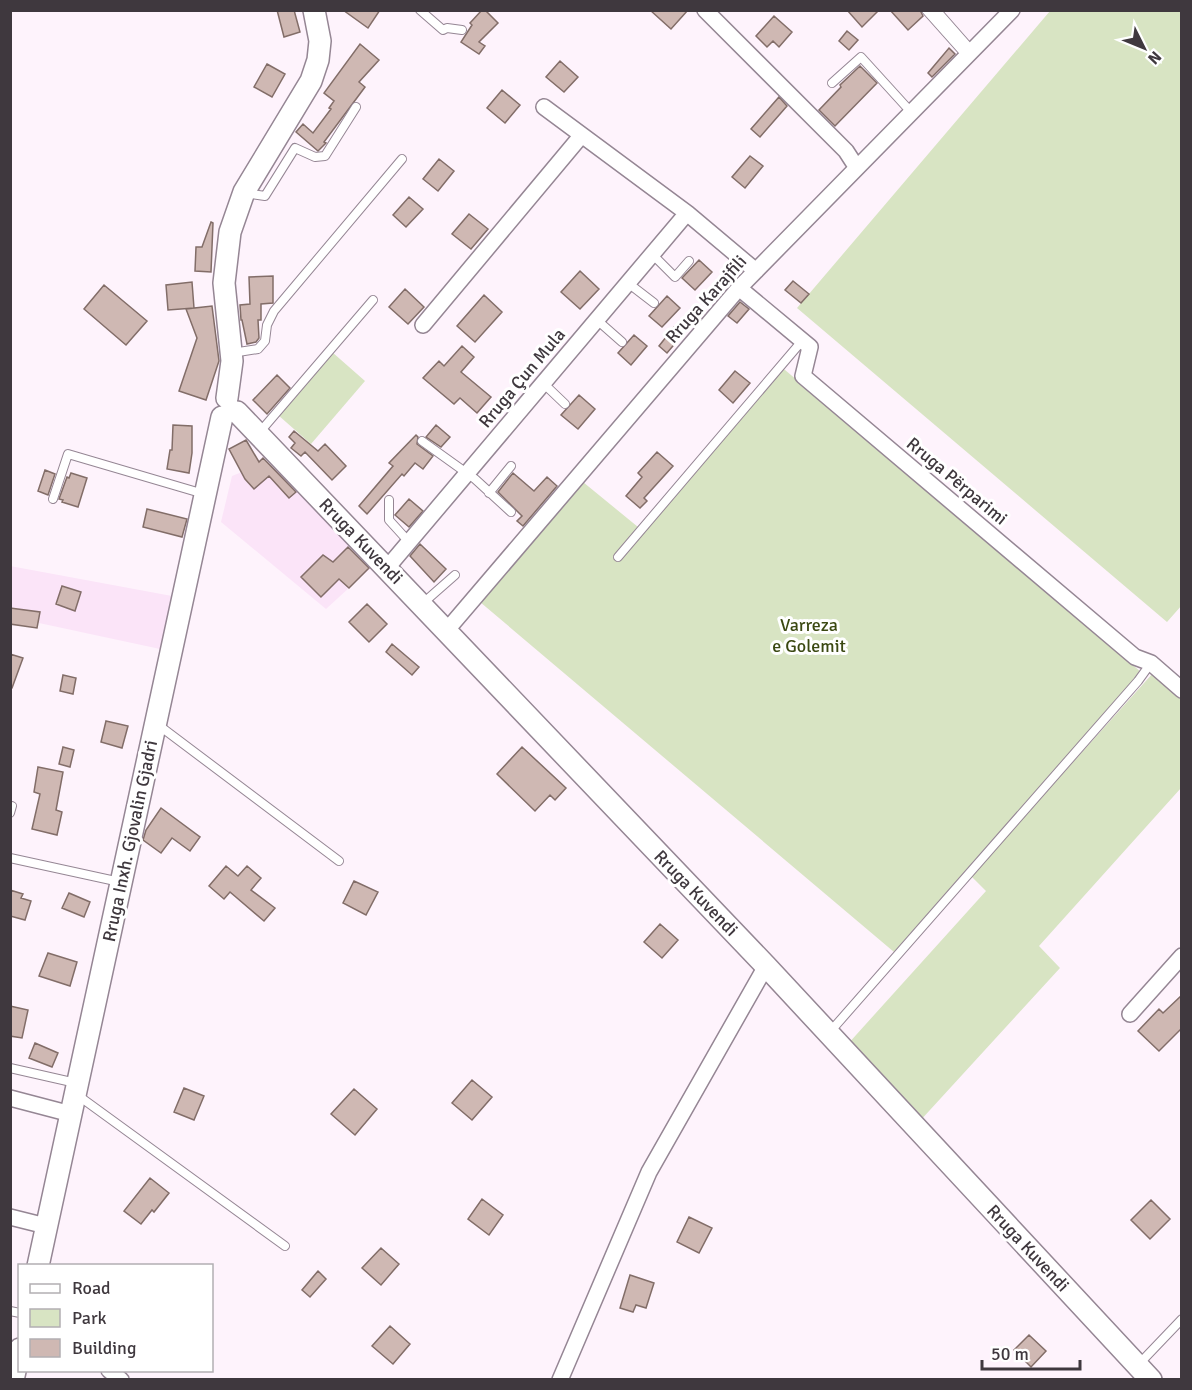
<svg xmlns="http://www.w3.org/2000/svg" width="1192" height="1390" viewBox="0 0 1192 1390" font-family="Signika,sans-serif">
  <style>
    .built { fill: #fbe4f8 }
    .green { fill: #d8e4c3 }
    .building { fill: #cfb8b3; stroke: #826d68; stroke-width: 1.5 }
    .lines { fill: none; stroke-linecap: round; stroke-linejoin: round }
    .lane-casing { stroke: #958694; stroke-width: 10 }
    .street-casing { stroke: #958694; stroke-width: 18 }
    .secondary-casing { stroke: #958694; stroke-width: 24 }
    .lane { stroke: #fff; stroke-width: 8 }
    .street { stroke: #fff; stroke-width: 15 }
    .secondary { stroke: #fff; stroke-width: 21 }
    .labels { text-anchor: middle; stroke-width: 6; stroke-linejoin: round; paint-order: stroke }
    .street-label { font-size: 18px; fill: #3f383e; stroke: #fff }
    .park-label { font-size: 18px; fill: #3b4912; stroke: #fff }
  </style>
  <rect width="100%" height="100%" fill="#fef3fc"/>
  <path class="built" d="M 280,466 L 374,565 L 326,609 L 221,522 L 232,476 L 242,472 L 254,488 Z
    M 10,566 L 172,596 L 160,649 L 11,617 Z"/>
  <path class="green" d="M 1050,11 L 1181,11 L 1182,605 L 1167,622 L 797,308 Z
    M 332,352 L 365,381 L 311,444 L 278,415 Z
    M 778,364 L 1141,672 L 894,952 L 480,602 L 583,482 L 638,527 Z
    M 1153,673 L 1181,698 L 1181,788 L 1039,946 L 1060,968 L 919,1122 L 847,1045 L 986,891 L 971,876 Z"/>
  <path class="building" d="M 277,10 L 294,10 L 300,32 L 284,37 Z
    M 343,10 L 380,10 L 368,28 Z
    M 482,10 L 485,10 L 498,23 L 479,42 L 485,46 L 479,54 L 461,42 L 472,25 L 470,23 Z
    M 650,10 L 688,10 L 671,29 Z
    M 847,10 L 879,10 L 862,27 Z
    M 890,10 L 920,10 L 923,16 L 908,30 Z
    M 774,16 L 792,32 L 779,47 L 773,41 L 767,47 L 756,36 Z
    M 847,31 L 858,40 L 849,50 L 839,41 Z
    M 360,44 L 379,60 L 359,82 L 365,87 L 324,142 L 326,143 L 318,151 L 296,132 L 303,124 L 313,133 L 331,109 L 329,108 L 334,101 L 324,93 Z
    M 949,48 L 955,54 L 932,77 L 928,73 Z
    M 560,61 L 578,77 L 564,92 L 546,77 Z
    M 267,64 L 285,74 L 272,97 L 254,87 Z
    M 860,66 L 877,83 L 835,126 L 819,110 L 841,87 L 840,85 Z
    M 502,90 L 520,105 L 505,123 L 487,108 Z
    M 779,97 L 787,106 L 760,137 L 751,129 Z
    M 750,156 L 763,166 L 745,188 L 732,177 Z
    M 439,159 L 454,171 L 438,191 L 423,179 Z
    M 409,197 L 423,209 L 406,227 L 393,215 Z
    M 469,214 L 488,229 L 471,249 L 452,234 Z
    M 211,222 L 213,223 L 211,272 L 195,271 L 196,247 L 202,247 Z
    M 699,260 L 712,272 L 695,290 L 682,278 Z
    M 729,267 L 737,273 L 729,283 L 721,276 Z
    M 580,271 L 599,289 L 580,309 L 561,292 Z
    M 273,276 L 273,303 L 261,304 L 261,320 L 258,320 L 259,338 L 256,342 L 247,344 L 242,320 L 241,320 L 240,305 L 250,304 L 249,277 Z
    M 793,281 L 809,294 L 801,303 L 785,290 Z
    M 192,282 L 194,308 L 168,310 L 166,285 Z
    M 104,285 L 147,321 L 126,345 L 84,309 Z
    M 405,289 L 424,307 L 408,324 L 389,307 Z
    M 484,295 L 502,312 L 475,342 L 457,326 Z
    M 667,296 L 680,308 L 662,327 L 649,316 Z
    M 740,302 L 749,309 L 737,323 L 728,316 Z
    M 212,306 L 219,361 L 206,400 L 179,391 L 197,338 L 186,309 Z
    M 674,327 L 683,334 L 667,353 L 659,346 Z
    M 634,335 L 647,346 L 631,365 L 618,353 Z
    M 462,346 L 474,357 L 461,372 L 491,397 L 477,413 L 460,398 L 454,404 L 423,378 L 439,361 L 444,366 Z
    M 735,371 L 750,383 L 733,403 L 719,390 Z
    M 277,375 L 290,388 L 267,414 L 253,400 Z
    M 579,395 L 595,409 L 578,429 L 561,415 Z
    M 173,425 L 192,426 L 192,453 L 189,473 L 167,469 L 170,450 L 172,450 Z
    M 436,425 L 450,437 L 441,447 L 426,437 Z
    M 294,431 L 318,451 L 325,444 L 346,466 L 332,480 L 305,452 L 301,456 L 291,448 L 295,443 L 289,437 Z
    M 416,435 L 418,437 L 417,444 L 433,456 L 423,469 L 415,463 L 404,476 L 402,474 L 367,514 L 359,506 L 393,466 L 389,463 Z
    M 246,440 L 259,462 L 263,458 L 296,492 L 289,498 L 269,476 L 254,489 L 245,479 L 229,449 Z
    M 657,452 L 673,466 L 644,498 L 647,501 L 640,508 L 626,496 L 642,477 L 638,473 Z
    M 45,470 L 55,474 L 48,495 L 38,491 Z
    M 71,473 L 87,478 L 78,507 L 62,502 L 63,500 L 59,499 L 67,477 L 69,478 Z
    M 513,473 L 534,491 L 547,477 L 557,486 L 523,526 L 517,521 L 522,516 L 498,492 Z
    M 409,499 L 423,511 L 409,527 L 395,515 Z
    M 147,509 L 187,519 L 182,537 L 143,527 Z
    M 420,544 L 446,569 L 434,582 L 410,556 Z
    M 348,547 L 369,568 L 349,588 L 339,579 L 321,597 L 301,577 L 323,555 L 333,562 Z
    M 62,586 L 81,592 L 75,611 L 56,604 Z
    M 367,604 L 387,624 L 369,642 L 349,622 Z
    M 10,608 L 40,612 L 37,628 L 10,624 Z
    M 392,644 L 419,667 L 412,675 L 386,652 Z
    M 10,654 L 23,658 L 12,688 L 10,688 Z
    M 63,675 L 76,678 L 73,694 L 60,691 Z
    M 106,721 L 128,726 L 122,748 L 101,742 Z
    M 63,747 L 74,750 L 70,767 L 59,764 Z
    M 522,747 L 566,788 L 555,800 L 550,795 L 535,811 L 497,774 Z
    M 38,767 L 63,772 L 56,810 L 62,812 L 57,835 L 32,829 L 40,794 L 34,792 Z
    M 161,808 L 200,837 L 190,851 L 172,838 L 161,853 L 143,840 L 146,830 Z
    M 226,866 L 238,876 L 247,866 L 261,878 L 251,890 L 275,908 L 264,921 L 230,892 L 224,899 L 209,886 Z
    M 354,881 L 378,892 L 366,915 L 343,903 Z
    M 10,890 L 23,894 L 21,898 L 31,901 L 25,920 L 10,916 Z
    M 69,893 L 90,902 L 84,917 L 62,908 Z
    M 660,924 L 678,940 L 662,958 L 644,942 Z
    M 48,953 L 77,962 L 70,986 L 39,976 Z
    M 1182,995 L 1182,1028 L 1159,1051 L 1138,1031 L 1159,1009 L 1163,1013 Z
    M 10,1006 L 28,1010 L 22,1038 L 10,1036 Z
    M 35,1043 L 58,1053 L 52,1067 L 29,1058 Z
    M 472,1080 L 492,1097 L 472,1120 L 452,1103 Z
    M 184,1088 L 204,1096 L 194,1120 L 174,1112 Z
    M 354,1089 L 377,1109 L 355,1135 L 331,1114 Z
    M 150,1178 L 169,1193 L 154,1212 L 152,1210 L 141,1224 L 124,1211 Z
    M 482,1199 L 503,1215 L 489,1235 L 468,1219 Z
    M 1151,1200 L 1170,1219 L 1150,1239 L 1131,1220 Z
    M 689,1217 L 712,1228 L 699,1253 L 677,1242 Z
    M 381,1248 L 399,1264 L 381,1285 L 362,1268 Z
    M 318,1271 L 326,1279 L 310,1297 L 302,1290 Z
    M 630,1275 L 654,1283 L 646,1308 L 636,1305 L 633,1312 L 620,1308 Z
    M 390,1326 L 410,1344 L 393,1364 L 372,1346 Z
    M 1029,1335 L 1046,1351 L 1031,1367 L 1014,1350 Z"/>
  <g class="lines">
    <g class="lane-casing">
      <path id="lane" d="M 420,10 L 443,30 L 447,28 L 462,30
        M 926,10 L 967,56
        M 936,10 L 972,51
        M 832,83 L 861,57 L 911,112
        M 245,193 L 265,196 L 295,148 L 315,157 L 325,156 L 356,107
        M 652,254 L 675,277 L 689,261
        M 628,283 L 654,303
        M 597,320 L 622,342
        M 232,353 L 258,349 L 265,341 L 267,325 L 274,311 L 402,159
        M 543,383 L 565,404
        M 259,433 L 373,300
        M 422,441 L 475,479 L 511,512
        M 489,493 L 511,466
        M 53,499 L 68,454 L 204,494
        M 389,500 L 389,520 L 409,542
        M 618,557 L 802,341
        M 422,604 L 455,575
        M 157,724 L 339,861
        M 10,813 L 12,806
        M 10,858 L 120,882
        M 829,1033 L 1138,681 L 1151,663
        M 10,1068 L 76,1083
        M 76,1094 L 285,1246
        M 10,1311 L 20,1313
        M 1139,1364 L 1182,1319"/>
    </g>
    <g class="street-casing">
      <path id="street" d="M 705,10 L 846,151 L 857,168
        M 544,107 L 687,213 L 756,271
        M 739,288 L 810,347 L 803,376 L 1135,657 L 1151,663 L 1182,690
        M 423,325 L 581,136
        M 387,568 L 687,213
        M 447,630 L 739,288 L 1012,10
        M 1130,1014 L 1182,956
        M 10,1098 L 71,1114
        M 10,1217 L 46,1226
        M 109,1370 L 121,1380
        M 560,1380 L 649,1172 L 766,966"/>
    </g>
    <g class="secondary-casing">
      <path id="secondary" d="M 227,398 L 232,361 L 224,283 L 230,232 L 244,192 L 311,81 L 318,60 L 320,41 L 314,10
        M 237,412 L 766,966 L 1151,1380
        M 38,1266 L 222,417
        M 13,1380 L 20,1349"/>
    </g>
    <use href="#lane" class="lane"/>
    <use href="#street" class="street"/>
    <use href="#secondary" class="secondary"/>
  </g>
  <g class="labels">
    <g class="street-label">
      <text transform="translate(706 299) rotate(-48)" y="6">Rruga Karajfili</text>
      <text transform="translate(522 378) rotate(-50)" y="6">Rruga Çun Mula</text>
      <text transform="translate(957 481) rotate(40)" y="6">Rruga Përparimi</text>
      <text transform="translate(361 541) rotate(46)" y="6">Rruga Kuvendi</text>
      <text transform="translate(130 841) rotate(-78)" y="6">Rruga Inxh. Gjovalin Gjadri</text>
      <text transform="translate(696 893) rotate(46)" y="6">Rruga Kuvendi</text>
      <text transform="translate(1028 1248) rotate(47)" y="6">Rruga Kuvendi</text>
    </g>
    <g class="park-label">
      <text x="809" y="631">Varreza<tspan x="809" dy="21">e Golemit</tspan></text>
    </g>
  </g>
  <rect width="1192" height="1390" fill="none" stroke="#3f383e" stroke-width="24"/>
  <rect x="18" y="1264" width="195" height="108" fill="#ffffff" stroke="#b2afb2" stroke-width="1.5"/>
  <rect x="30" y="1284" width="30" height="9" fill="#ffffff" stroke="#b2afb2" stroke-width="1.5"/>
  <text x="72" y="1294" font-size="18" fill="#3f383e">Road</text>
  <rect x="30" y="1309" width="30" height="18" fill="#d8e4c3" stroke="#b2afb2" stroke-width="1.5"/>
  <text x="72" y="1324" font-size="18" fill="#3f383e">Park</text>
  <rect x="30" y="1339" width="30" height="18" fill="#cfb8b3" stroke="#b2afb2" stroke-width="1.5"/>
  <text x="72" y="1354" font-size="18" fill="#3f383e">Building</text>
  <g transform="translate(1144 48) rotate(133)" stroke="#ffffff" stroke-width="4.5" paint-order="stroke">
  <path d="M0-4.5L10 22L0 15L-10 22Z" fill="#3f383e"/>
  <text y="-9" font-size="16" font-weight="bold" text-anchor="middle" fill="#3f383e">N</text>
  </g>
  <path d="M982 1360v9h98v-9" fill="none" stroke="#3f383e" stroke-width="3"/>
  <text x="991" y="1360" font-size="18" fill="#3f383e" stroke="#ffffff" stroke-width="4.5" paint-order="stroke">50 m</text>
</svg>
